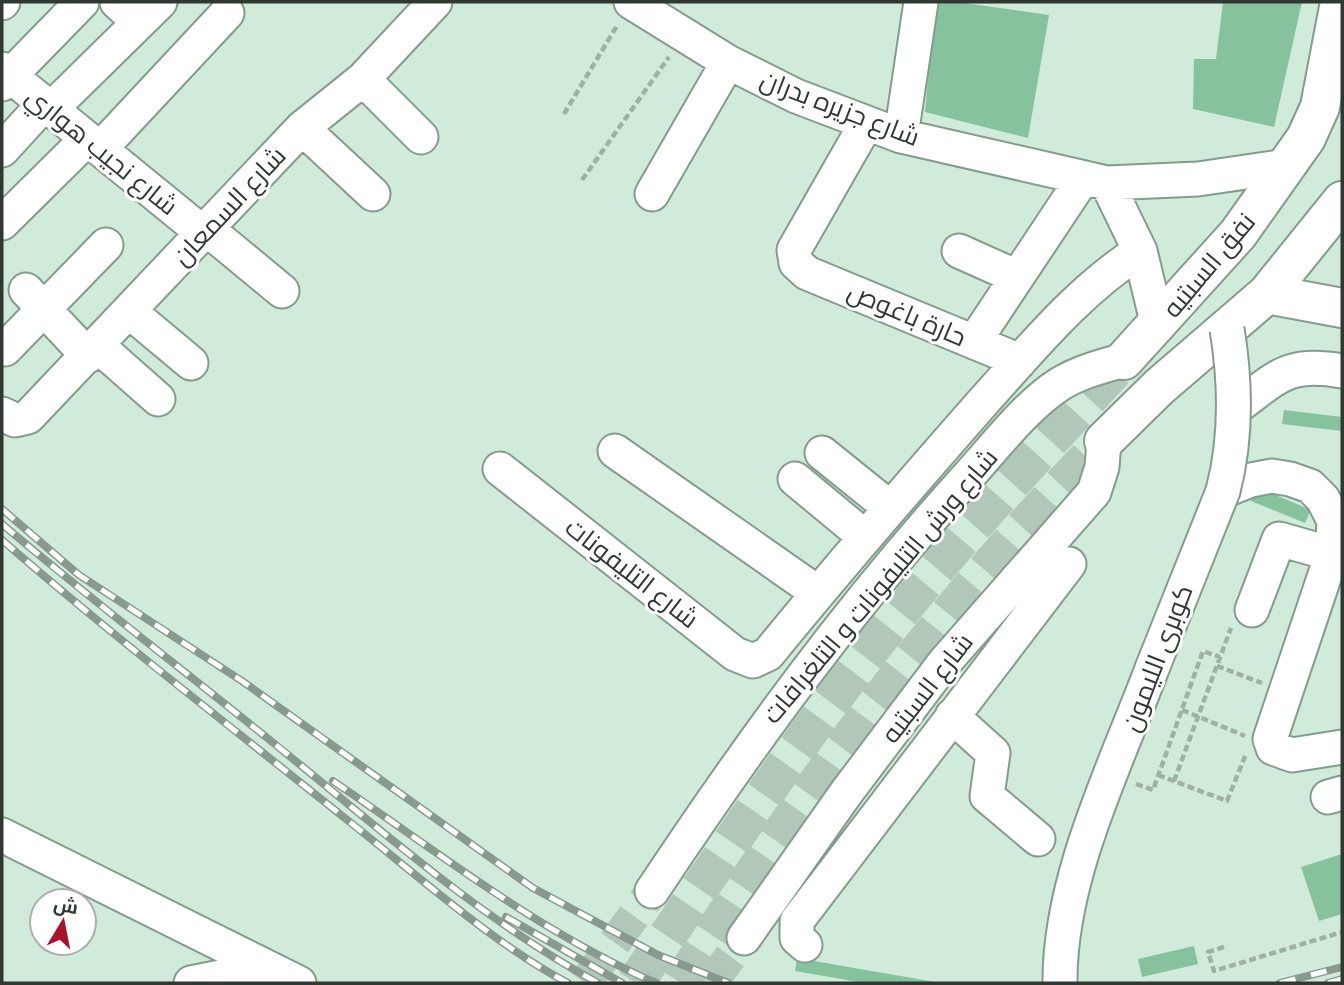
<svg xmlns="http://www.w3.org/2000/svg" width="1344" height="985" viewBox="0 0 1344 985" font-family="'Titillium Web',Cairo,sans-serif">
  <style>
    .building { fill: #87c29e }
    .lines { fill: none; stroke-linecap: round; stroke-linejoin: round }
    .minor-tunnel { stroke: #b1c7b8; stroke-width: 33; stroke-dasharray: 33 17; stroke-linecap: butt }
    .major-tunnel { stroke: #b1c7b8; stroke-width: 38; stroke-dasharray: 38 19; stroke-linecap: butt }
    .minor-casing { stroke: #849c8c; stroke-width: 37 }
    .major-casing { stroke: #849c8c; stroke-width: 42 }
    .path { stroke: #9db2a4; stroke-width: 4.5; stroke-dasharray: 7 3.5; stroke-linecap: butt }
    .minor { stroke: #fff; stroke-width: 33 }
    .major { stroke: #fff; stroke-width: 38 }
    .rail-casing { stroke: #879a8d; stroke-width: 8 }
    .rail { stroke: #fff; stroke-width: 5; stroke-dasharray: 16; stroke-linecap: butt }
    .minor-bridge-casing { stroke: #849c8c; stroke-width: 37; stroke-linecap: butt }
    .minor-bridge { stroke: #fff; stroke-width: 33 }
    .labels { text-anchor: middle; stroke-width: 6; stroke-linejoin: round; paint-order: stroke }
    .street-label { font-size: 26px; fill: #2f3932; stroke: #fff }
  </style>
  <rect width="100%" height="100%" fill="#d1ebda"/>
  <path class="building" d="M 935,2 L 957,2 L 1049,15 L 1028,138 L 925,112 Z
    M 1223,2 L 1302,2 L 1274,127 L 1193,109 L 1194,59 L 1216,59 Z
    M 1284,410 L 1342,417 L 1342,431 L 1282,424 Z
    M 1256,487 L 1311,510 L 1305,523 L 1251,501 Z
    M 1342,854 L 1342,914 L 1319,921 L 1301,867 Z
    M 1194,946 L 1198,964 L 1142,977 L 1138,959 Z
    M 797,958 L 935,982 L 935,983 L 864,983 L 795,971 Z"/>
  <g class="lines">
    <path class="minor-tunnel" d="M 585,983 L 652,891
      M 711,983 L 744,938"/>
    <path class="major-tunnel" d="M 635,983 C 718,863 798,740 890,625 C 963,533 1044,447 1124,360
      M 681,983 C 804,789 944,606 1104,441"/>
    <g class="minor-casing">
      <path id="minor" d="M 117,2 L 139,22
        M 631,2 L 728,62 L 796,96 L 901,136 L 1107,183 L 1198,179 L 1287,166
        M 2,3 L 3,2
        M 2,69 L 203,233
        M 363,79 L 421,137
        M 2,84 L 82,2
        M 51,109 L 160,2
        M 866,124 L 794,250 L 796,263 L 807,273 L 1020,361
        M 302,128 L 373,194
        M 901,136 L 921,2
        M 100,149 L 227,13
        M 2,150 L 44,104
        M 1107,183 L 1140,251 L 1158,326
        M 652,194 L 728,62
        M 2,223 L 87,139
        M 207,229 L 282,291
        M 959,251 L 1017,277
        M 26,290 L 88,356
        M 130,312 L 191,363
        M 974,342 L 1083,178
        M 98,346 L 158,399
        M 5,349 L 106,245
        M 1234,409 C 1277,378 1286,361 1342,371
        M 2,414 L 15,420 L 28,417 L 302,128 L 363,79 L 435,2
        M 615,451 L 818,593
        M 822,453 L 889,507
        M 500,469 L 735,654 L 753,661 L 768,654 C 838,568 910,485 983,402 C 1032,348 1079,290 1140,251
        M 795,479 L 865,537
        M 1223,491 L 1251,480 L 1272,476 L 1290,479 L 1310,486 L 1323,499 L 1334,521 L 1332,554 L 1270,739 L 1273,748 L 1292,755 L 1342,747
        M 1252,610 L 1279,539 L 1332,554
        M 952,716 L 993,753 L 987,796 L 1038,839
        M 1328,797 L 1342,793
        M 2,835 L 299,983
        M 652,891 C 749,745 845,613 963,482 C 991,452 1025,406 1060,384 C 1079,372 1103,366 1124,360
        M 744,938 L 846,793 L 944,663 L 1094,492 L 1102,467 L 1104,441
        M 805,945 L 797,938 L 797,921 L 1069,564
        M 191,983 L 265,968 L 266,974
        M 1060,983 C 1059,877 1116,765 1153,666"/>
    </g>
    <g class="major-casing">
      <path id="major" d="M 1267,294 L 1342,308
        M 1124,360 L 1238,234 L 1306,138 L 1320,107 L 1340,2
        M 1104,441 L 1159,387 L 1267,294 L 1342,201"/>
    </g>
    <path class="path" d="M 564,114 L 618,24
      M 582,180 L 669,57
      M 1217,666 L 1262,683
      M 1182,710 L 1245,736
      M 1158,775 L 1227,801 L 1246,754
      M 1174,781 L 1231,628
      M 1136,784 L 1153,790 L 1203,651 L 1220,657
      M 1224,947 L 1208,952 L 1214,971 L 1342,932"/>
    <use href="#minor" class="minor"/>
    <use href="#major" class="major"/>
    <g class="rail-casing">
      <path id="rail" d="M 2,509 L 79,575 L 242,681 L 533,888 L 658,955 L 728,983
        M 2,524 C 88,597 178,666 266,737 C 373,823 477,917 598,983
        M 2,540 C 115,638 234,729 351,823 C 417,875 495,945 568,983
        M 333,781 C 438,852 539,932 656,983
        M 506,917 L 622,983
        M 1280,983 L 1342,967
        M 1328,983 L 1342,979"/>
    </g>
    <use href="#rail" class="rail"/>
    <g class="minor-bridge-casing">
      <path id="minor-bridge" d="M 1153,666 L 1223,491 C 1237,437 1236,384 1227,329"/>
    </g>
    <use href="#minor-bridge" class="minor-bridge"/>
  </g>
  <g class="labels">
    <g class="street-label">
      <text transform="translate(840 108) rotate(21)" y="9">شارع جزيره بدران</text>
      <text transform="translate(102 151) rotate(39)" y="9">شارع نجيب هواري</text>
      <text transform="translate(229 206) rotate(-47)" y="9">شارع السمعان</text>
      <text transform="translate(1209 265) rotate(-50)" y="9">نفق السبتيه</text>
      <text transform="translate(907 314) rotate(23)" y="9">حارة باغوص</text>
      <text transform="translate(632 573) rotate(38)" y="9">شارع التليفونات</text>
      <text transform="translate(880 586) rotate(-50)" y="9">شارع ورش التليفونات و التلغرافات</text>
      <text transform="translate(1157 658) rotate(-69)" y="9">كوبرى الليمون</text>
      <text transform="translate(927 688) rotate(-52)" y="9">شارع السبتيه</text>
    </g>
  </g>
  <rect width="1344" height="985" fill="none" stroke="#2f3932" stroke-width="7"/>
  <g transform="translate(63 922) rotate(10)"><circle r="33" fill="#ffffff" stroke="#acb0ad" stroke-width="2"/>
  <path d="M0-5L12 26L0 18L-12 26Z" fill="#a9122d"/>
  <text y="-10" font-size="19" font-weight="bold" text-anchor="middle" fill="#2f3932">ش</text>
  </g>
</svg>
